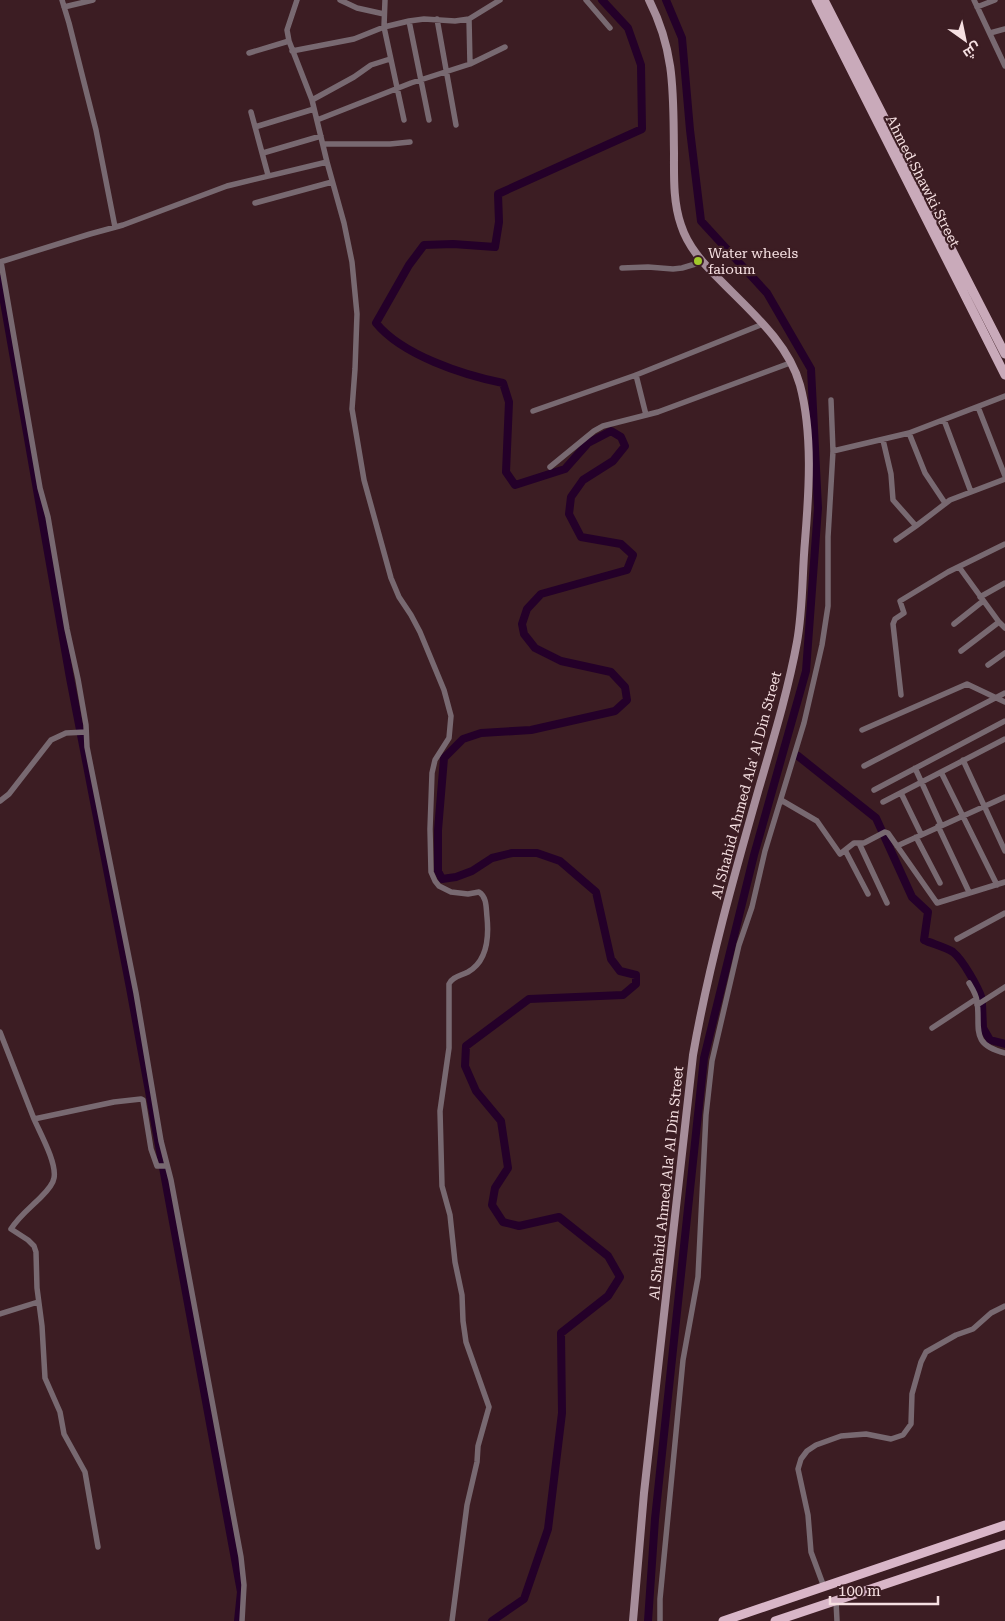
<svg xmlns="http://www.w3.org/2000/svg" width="1005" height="1621" viewBox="0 0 1005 1621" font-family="'Roboto Serif',Cairo,serif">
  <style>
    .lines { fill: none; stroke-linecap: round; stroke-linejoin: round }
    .canal { stroke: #240029; stroke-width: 8 }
    .minor { stroke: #786971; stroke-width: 5.5 }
    .secondary { stroke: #a68d9a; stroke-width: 8 }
    .primary { stroke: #c9aaba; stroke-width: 9 }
    .trunk { stroke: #d9b6c8; stroke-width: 9 }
    .poi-dot { fill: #a1c92a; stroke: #3c1d23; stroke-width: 2 }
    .labels { text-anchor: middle; stroke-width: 4.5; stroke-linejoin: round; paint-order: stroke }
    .street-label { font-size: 14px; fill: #f6e0e2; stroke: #3c1d23 }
    .poi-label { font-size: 14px; fill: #f6e0e2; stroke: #3c1d23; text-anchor: start }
  </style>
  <rect width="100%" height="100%" fill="#3c1d23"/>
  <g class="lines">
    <path class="canal" d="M 0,279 L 70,678 L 130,988 L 241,1592 L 238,1621
      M 798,756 L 876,818 L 912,897 L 928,912 L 924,940 C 933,944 945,947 953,952 C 963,960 978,987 982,999
      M 982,1004 L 983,1028 L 990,1040 L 1005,1044
      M 492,1621 L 524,1599 L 548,1529 L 562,1413 L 561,1333 L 608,1296 L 620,1277 L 608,1256 L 559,1217 L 519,1226 L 503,1222 L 492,1205 L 495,1188 L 508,1168 L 501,1121 L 476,1091 L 465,1066 L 466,1046 L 529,999 L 623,995 L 636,984 L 636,975 L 620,971 L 611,959 L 596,892 L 560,861 L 537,853 L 512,853 L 492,858 L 472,871 L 456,877 L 442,879 L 438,871 L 438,830 L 444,758 L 463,739 L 481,733 L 531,730 L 615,711 L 627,700 L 625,687 L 611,672 L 561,661 L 535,648 L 524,634 L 522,624 L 527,609 L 541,594 L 627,570 L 633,555 L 621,544 L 581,537 L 569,514 L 571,497 L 583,480 L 613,461 L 625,446 L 621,437 L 611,431 L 588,443 L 565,469 L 515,485 L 506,472 L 509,402 L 503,383 C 463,375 402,355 376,323 L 409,265 L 424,245 L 453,244 L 495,247 L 499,222 L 498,194 L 642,129 L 641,65 L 628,28 L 602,0
      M 648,1621 L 655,1519 L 704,1058 L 754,855 L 806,671 L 818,508 L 811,369 L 767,293 L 701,221 L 690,130 L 682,38 L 666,0"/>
    <path class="minor" d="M 62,0 L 69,23 L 96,130 L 115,227
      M 297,0 L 287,30 L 289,41 L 312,100 L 327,162 L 344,223 L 352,262 L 357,314 L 355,369 L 352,409 L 364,480 L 391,578 L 399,597 L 411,615 L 420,632 L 444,690 L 451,716 L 449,738 L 435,760 L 432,773 L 430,829 L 431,872 L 435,881 L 439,886 L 451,892 L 468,894 L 479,892 C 487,897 486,908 487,917 C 489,937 488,961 468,972 C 460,976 452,977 449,984 L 449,1048 L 440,1111 L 442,1186 L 450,1215 L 455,1262 L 462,1295 L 463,1321 L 466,1342 L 489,1407 L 478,1446 L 477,1462 L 467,1505 L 452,1621
      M 340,0 L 357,8 L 384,14
      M 385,0 L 384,27 L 404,120
      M 586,0 L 610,28
      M 974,0 L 1005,66
      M 64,7 L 93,0
      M 977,7 L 995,0
      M 437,19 L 456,125
      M 469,19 L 470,64
      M 409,21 L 429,120
      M 990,33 L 1005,29
      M 292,51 L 354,39 L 384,27 L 409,21 L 424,19 L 455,21 L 469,19 L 500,0
      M 249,53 L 289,41
      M 312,100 L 354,77 L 371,65 L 390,59
      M 251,112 L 268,175
      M 317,120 L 411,83 L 470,64 L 505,47
      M 255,127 L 314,109
      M 323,144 L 390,144 L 410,142
      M 263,153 L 321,136
      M 255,203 L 332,182
      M 0,262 L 90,234 L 123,225 L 227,186 L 327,162
      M 1,262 L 40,488 L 48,517 L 67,629 L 78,679 L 86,725 L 87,747 L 136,993 L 161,1141 L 171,1180 L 241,1557 L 244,1585 L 242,1621
      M 622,268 L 648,267 L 673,269 L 682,268 L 702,262
      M 636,375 L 646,415
      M 978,407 L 1005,476
      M 533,411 L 636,375 L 763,324
      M 944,420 L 971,492
      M 909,433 L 925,473 L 945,503
      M 883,440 L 891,474 L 893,500 L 916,526
      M 833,451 L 909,433 L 1005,396
      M 550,467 L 594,431 L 603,426 L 658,412 L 790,363
      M 896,540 L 916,526 L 950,500 L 1005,479
      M 959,567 L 999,622 L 961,651
      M 980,597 L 1005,583
      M 999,622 L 1005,628
      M 954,624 L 983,601
      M 988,665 L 1005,653
      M 901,695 L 893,624 L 895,619 L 904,613 L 900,601 L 948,572 L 1005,544
      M 862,730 L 967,684 L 1005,702
      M 963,760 L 1005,851
      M 864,766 L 1005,693
      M 915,768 L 941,825
      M 941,772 L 997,885
      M 874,790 L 1005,721
      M 901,793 L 921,834
      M 781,800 L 817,821 L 840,854 L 854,843 L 864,843 L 885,832 L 888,833 L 937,903 L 1005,882
      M 0,801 L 9,794 L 51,740 L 66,733 L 86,732
      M 883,802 L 1005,739
      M 938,826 L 969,892
      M 916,837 L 940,883
      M 859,843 L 887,903
      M 897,846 L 1005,797
      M 845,850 L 868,894
      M 957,939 L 1005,913
      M 969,983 C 972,988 976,994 977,1001 C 981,1028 969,1044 1005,1053
      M 977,1005 L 1005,987
      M 932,1028 L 976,999
      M 0,1032 L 34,1119 L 114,1102 L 141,1099 L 143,1100 L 151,1149 L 157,1166 L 167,1166
      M 34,1119 C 40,1133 57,1163 54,1178 C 53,1185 46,1192 41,1197 C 30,1208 19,1216 11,1229 L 28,1240 L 34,1246 L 36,1252 L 37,1288 L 42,1326 L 45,1378 L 60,1412 L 64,1434 L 85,1472 L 98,1547
      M 0,1314 L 38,1302
      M 824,1587 L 811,1552 L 808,1515 L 798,1469 L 801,1459 L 807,1451 L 816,1445 L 841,1436 L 866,1434 L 891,1439 L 903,1435 L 911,1424 L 912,1394 L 921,1362 L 926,1352 L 956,1335 L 973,1329 L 991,1313 L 1005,1306
      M 836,1601 L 837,1621
      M 660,1621 L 660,1599 L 683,1360 L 698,1277 L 706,1115 L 712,1061 L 739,945 L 752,907 L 765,851 L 804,723 L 822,645 L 828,606 L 828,537 L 833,451 L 831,400"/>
    <path class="secondary" d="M 633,1621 L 644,1493 L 693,1055 C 709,964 734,876 759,788 C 773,740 788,691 797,642 C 803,609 802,575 805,541 C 809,492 813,434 800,385 C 788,342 749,310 719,279 C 703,263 688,247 681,225 C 673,202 674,177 674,153 C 673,96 676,53 649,0"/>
    <path class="primary" d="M 816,0 L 1005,375
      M 824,0 L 1005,354"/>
    <path class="trunk" d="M 723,1621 L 1005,1525
      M 775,1621 L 1005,1544"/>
  </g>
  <circle class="poi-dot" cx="698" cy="261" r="5"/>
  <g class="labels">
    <g class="street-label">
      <text transform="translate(923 181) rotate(63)" y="5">Ahmed Shawki Street</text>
      <text transform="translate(746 785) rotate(-75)" y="5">Al Shahid Ahmed Ala' Al Din Street</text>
      <text transform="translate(666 1183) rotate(-84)" y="5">Al Shahid Ahmed Ala' Al Din Street</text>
    </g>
    <g class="poi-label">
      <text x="708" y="258">Water wheels<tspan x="708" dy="16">faioum</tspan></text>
    </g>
  </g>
  <g transform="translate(965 40) rotate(147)" stroke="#3c1d23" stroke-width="4" paint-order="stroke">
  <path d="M0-4L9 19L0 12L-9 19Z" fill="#f6e0e2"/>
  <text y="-8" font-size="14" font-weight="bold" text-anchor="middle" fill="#f6e0e2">ش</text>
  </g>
  <path d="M830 1596v8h108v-8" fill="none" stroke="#f6e0e2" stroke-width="2.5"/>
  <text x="838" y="1596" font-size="15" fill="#f6e0e2" stroke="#3c1d23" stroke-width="4" paint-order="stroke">100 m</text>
</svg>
